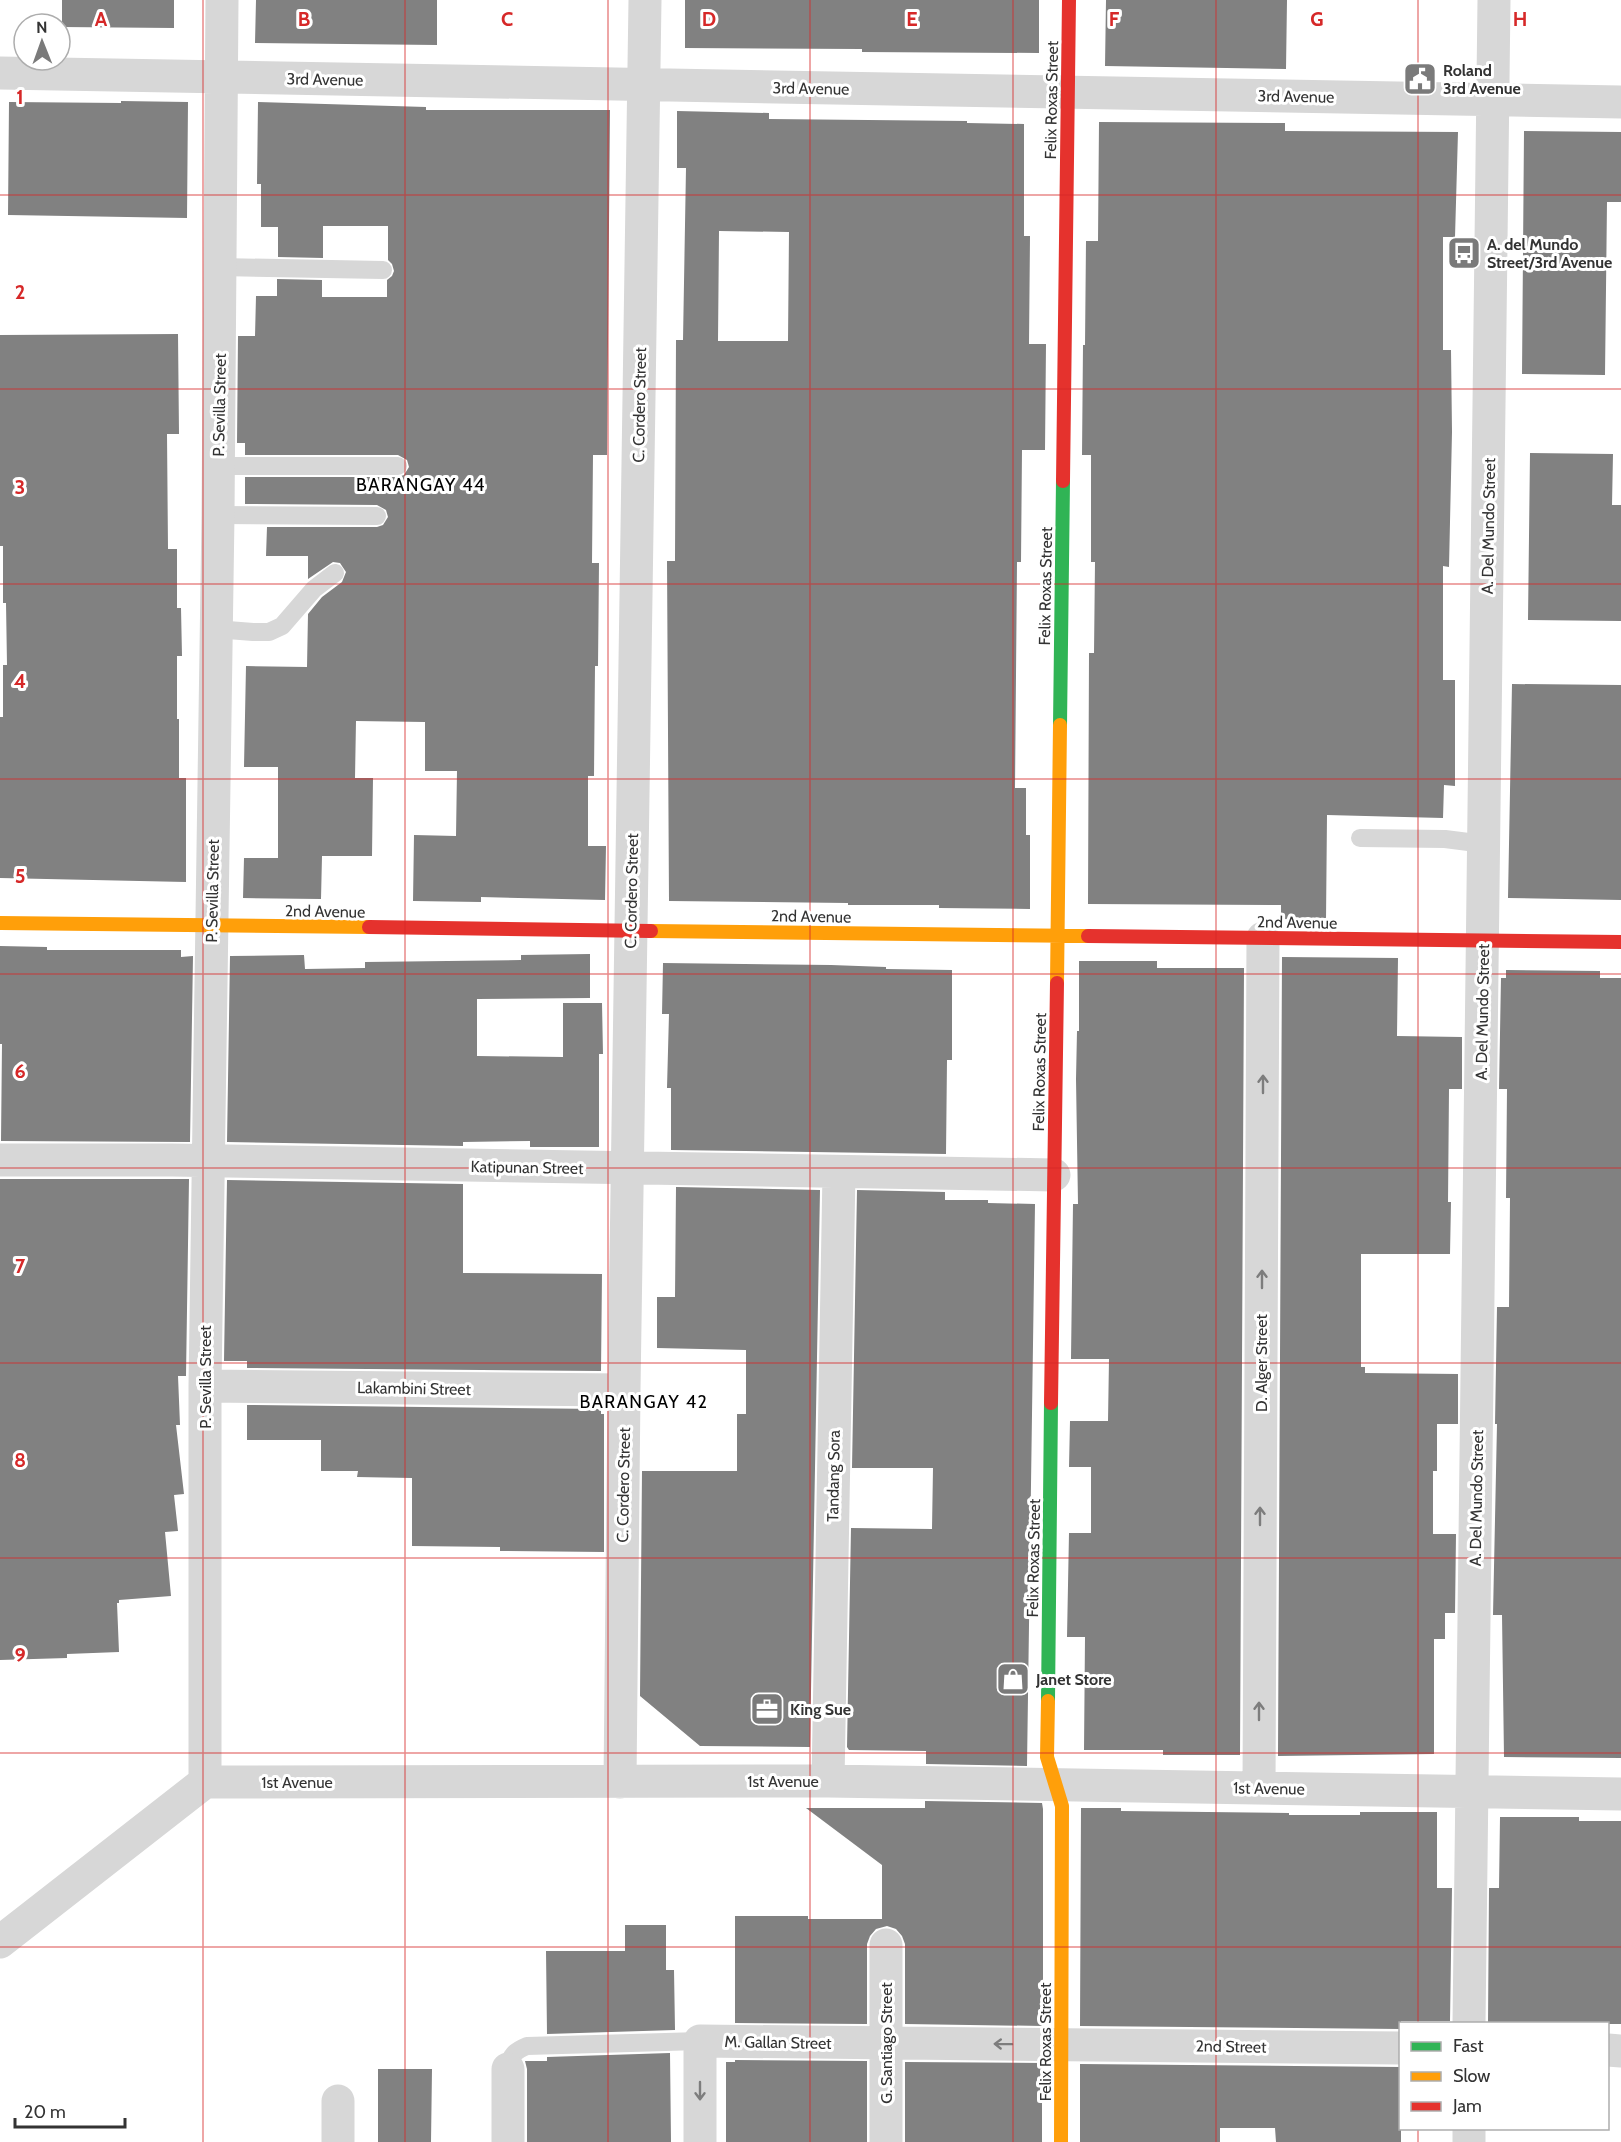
<svg xmlns="http://www.w3.org/2000/svg" width="1621" height="2142" viewBox="0 0 1621 2142" font-family="Cabin,sans-serif">
  <style>
    .building { fill: #818181; fill-rule: evenodd }
    .lines { fill: none; stroke-linecap: round; stroke-linejoin: round }
    .lane { stroke: #d7d7d7; stroke-width: 18 }
    .street { stroke: #d7d7d7; stroke-width: 33 }
    .fast { stroke: #30b455; stroke-width: 14 }
    .slow { stroke: #ff9f0a; stroke-width: 14 }
    .jam { stroke: #e5322d; stroke-width: 14 }
    .oneway { stroke: #7d7d7d }
    .grid { fill: none; stroke: #d62828; stroke-width: 1.5; stroke-opacity: 0.55 }
    .labels { text-anchor: middle; stroke-width: 6; stroke-linejoin: round; paint-order: stroke }
    .poi-label { font-size: 16px; font-weight: bold; fill: #333; stroke: #fff; text-anchor: start }
    .street-label { font-size: 16px; fill: #333; stroke: #fff }
    .neighbourhood-label { font-size: 18px; letter-spacing: 1.5px; fill: #000; stroke: #fff }
    .grid-label { font-size: 20px; text-anchor: middle; font-weight: bold; fill: #d62828; stroke: #fff; stroke-width: 6; stroke-linejoin: round; paint-order: stroke }
  </style>
  <rect width="100%" height="100%" fill="#fff"/>
  <path class="building" d="M 62,0 L 174,0 L 174,28 L 62,27 Z
    M 256,0 L 437,0 L 437,45 L 255,43 Z
    M 685,0 L 1039,0 L 1039,53 L 862,52 L 862,49 L 685,48 Z
    M 1106,0 L 1287,0 L 1286,69 L 1105,66 Z
    M 121,101 L 188,102 L 187,218 L 8,215 L 9,102 L 121,103 Z
    M 258,102 L 426,107 L 426,110 L 610,110 L 607,455 L 593,455 L 592,563 L 599,563 L 598,666 L 595,666 L 594,776 L 588,776 L 588,846 L 606,846 L 605,900 L 481,897 L 481,902 L 413,901 L 414,835 L 456,836 L 457,771 L 425,771 L 425,722 L 356,721 L 355,778 L 373,778 L 372,856 L 322,856 L 321,899 L 243,898 L 244,858 L 278,858 L 278,767 L 244,767 L 246,666 L 307,667 L 308,614 L 322,597 L 342,582 L 346,572 L 340,563 L 333,562 L 308,579 L 308,556 L 266,556 L 267,527 L 377,527 L 383,525 L 388,517 L 386,510 L 377,505 L 245,504 L 245,477 L 398,477 L 404,475 L 409,467 L 407,460 L 398,455 L 245,455 L 245,443 L 237,443 L 238,336 L 255,336 L 256,296 L 277,296 L 277,279 L 322,280 L 322,297 L 387,297 L 387,280 L 392,276 L 394,271 L 392,264 L 388,260 L 388,226 L 323,226 L 323,258 L 278,257 L 278,227 L 261,227 L 261,184 L 257,184 Z
    M 677,111 L 769,113 L 769,119 L 967,121 L 967,123 L 1024,124 L 1024,236 L 1030,236 L 1029,344 L 1046,344 L 1045,450 L 1022,450 L 1021,562 L 1017,562 L 1015,788 L 1026,788 L 1026,835 L 1030,835 L 1030,909 L 939,908 L 939,905 L 848,905 L 848,903 L 669,901 L 667,561 L 675,561 L 676,340 L 683,340 L 686,168 L 677,168 ZM 719,231 L 789,232 L 788,341 L 718,341 Z
    M 1099,122 L 1285,123 L 1285,131 L 1458,132 L 1455,237 L 1443,237 L 1443,350 L 1451,350 L 1452,432 L 1449,567 L 1443,566 L 1443,680 L 1455,680 L 1455,786 L 1444,785 L 1443,818 L 1327,815 L 1326,920 L 1281,919 L 1281,905 L 1088,904 L 1089,653 L 1094,653 L 1095,562 L 1091,562 L 1091,455 L 1082,455 L 1083,345 L 1085,345 L 1086,241 L 1098,241 Z
    M 1524,131 L 1621,132 L 1621,202 L 1607,202 L 1605,375 L 1522,374 Z
    M 178,334 L 179,434 L 167,434 L 168,549 L 177,549 L 177,608 L 181,608 L 182,656 L 177,656 L 177,719 L 179,719 L 179,778 L 186,778 L 186,882 L 0,878 L 0,717 L 3,717 L 3,665 L 7,665 L 6,603 L 3,603 L 3,546 L 0,546 L 0,335 Z
    M 1530,453 L 1613,454 L 1612,505 L 1621,505 L 1621,621 L 1528,620 Z
    M 1512,684 L 1621,685 L 1621,900 L 1508,898 Z
    M 0,946 L 47,947 L 47,950 L 181,950 L 181,957 L 193,956 L 190,1142 L 1,1141 L 2,1044 L 0,1044 Z
    M 590,954 L 590,998 L 477,999 L 477,1056 L 563,1057 L 563,1003 L 602,1003 L 603,1054 L 599,1054 L 599,1147 L 530,1147 L 530,1141 L 463,1142 L 463,1146 L 227,1142 L 230,956 L 304,955 L 305,969 L 365,968 L 365,962 L 521,960 L 521,955 Z
    M 1282,957 L 1398,958 L 1397,1036 L 1462,1037 L 1462,1089 L 1449,1089 L 1448,1202 L 1451,1202 L 1450,1254 L 1361,1254 L 1361,1367 L 1365,1367 L 1365,1373 L 1458,1374 L 1458,1424 L 1437,1424 L 1437,1471 L 1433,1471 L 1433,1534 L 1456,1534 L 1455,1613 L 1445,1613 L 1445,1639 L 1434,1639 L 1434,1754 L 1278,1756 Z
    M 1079,961 L 1157,961 L 1157,968 L 1244,968 L 1240,1755 L 1163,1755 L 1163,1750 L 1084,1750 L 1085,1637 L 1067,1637 L 1069,1533 L 1091,1533 L 1091,1467 L 1069,1467 L 1070,1421 L 1108,1421 L 1109,1359 L 1071,1359 L 1073,1204 L 1078,1204 L 1076,1079 L 1077,1031 L 1079,1031 Z
    M 663,963 L 831,965 L 886,967 L 886,969 L 952,970 L 952,1060 L 947,1060 L 946,1154 L 671,1150 L 671,1088 L 667,1088 L 669,1014 L 662,1014 Z
    M 1506,970 L 1600,971 L 1600,978 L 1621,978 L 1621,1758 L 1504,1757 L 1502,1615 L 1493,1615 L 1497,1424 L 1495,1424 L 1497,1307 L 1509,1307 L 1510,1198 L 1506,1198 L 1507,1089 L 1499,1089 L 1501,978 L 1506,978 Z
    M 0,1179 L 189,1179 L 186,1376 L 178,1376 L 180,1425 L 176,1425 L 184,1494 L 174,1495 L 178,1531 L 165,1532 L 171,1596 L 119,1600 L 119,1603 L 117,1603 L 119,1652 L 67,1654 L 67,1658 L 0,1660 Z
    M 227,1180 L 463,1184 L 463,1273 L 602,1274 L 601,1371 L 247,1368 L 247,1361 L 224,1361 Z
    M 676,1187 L 820,1190 L 810,1747 L 700,1746 L 640,1696 L 642,1471 L 737,1471 L 737,1414 L 746,1414 L 746,1350 L 657,1348 L 657,1297 L 675,1297 Z
    M 857,1190 L 945,1192 L 945,1200 L 988,1200 L 988,1203 L 1035,1204 L 1027,1766 L 926,1764 L 926,1751 L 849,1750 L 847,1747 L 851,1528 L 932,1529 L 933,1468 L 852,1468 Z
    M 247,1405 L 601,1409 L 601,1414 L 604,1414 L 604,1552 L 500,1551 L 500,1547 L 412,1546 L 412,1478 L 357,1477 L 358,1471 L 321,1471 L 321,1440 L 247,1440 Z
    M 925,1801 L 1042,1803 L 1043,1809 L 1043,2026 L 905,2024 L 905,1944 L 902,1936 L 896,1929 L 887,1926 L 876,1929 L 870,1936 L 867,1944 L 867,2024 L 735,2023 L 735,1916 L 808,1916 L 808,1919 L 882,1919 L 882,1865 L 806,1808 L 925,1808 Z
    M 1081,1808 L 1121,1808 L 1121,1811 L 1289,1813 L 1289,1815 L 1360,1815 L 1360,1812 L 1437,1812 L 1437,1888 L 1452,1888 L 1450,2021 L 1401,2021 L 1401,2029 L 1080,2026 Z
    M 1500,1817 L 1579,1817 L 1579,1821 L 1621,1821 L 1621,2024 L 1488,2024 L 1489,1888 L 1499,1888 Z
    M 625,1925 L 666,1925 L 666,1970 L 674,1970 L 675,2030 L 547,2034 L 546,1951 L 625,1951 Z
    M 670,2053 L 671,2142 L 527,2142 L 527,2069 L 525,2061 L 547,2061 L 547,2057 Z
    M 735,2060 L 867,2061 L 867,2142 L 726,2142 L 726,2062 L 735,2062 Z
    M 905,2062 L 1042,2063 L 1042,2142 L 905,2142 Z
    M 1080,2064 L 1401,2067 L 1401,2142 L 1276,2142 L 1275,2128 L 1220,2128 L 1220,2142 L 1080,2142 Z
    M 378,2069 L 432,2069 L 431,2142 L 378,2142 Z"/>
  <g class="lines">
    <path class="lane" d="M 220,267 L 383,270
      M 218,466 L 398,466
      M 218,515 L 377,516
      M 215,629 L 253,632 L 269,632 L 282,626 L 314,589 L 335,573
      M 1360,838 L 1445,839 L 1484,844
      M 508,2069 C 510,2055 515,2051 527,2046 L 700,2041"/>
    <path class="street" d="M 0,73 L 1621,102
      M 0,1160 L 172,1160 L 1054,1175
      M 205,1386 L 624,1390
      M 828,1781 L 839,1172
      M 205,1782 L 205,1386 L 218,515 L 222,0
      M 620,1782 L 624,1390 L 645,0
      M 1259,1788 L 1263,938
      M 0,1942 L 205,1782 L 828,1781 L 1621,1794
      M 1469,2024 L 1494,0
      M 1608,2050 L 1621,2051
      M 1469,2128 L 1469,2142
      M 338,2142 L 338,2101
      M 508,2142 L 508,2069
      M 700,2142 L 700,2041 L 1400,2048
      M 886,2142 L 886,1945"/>
    <path class="fast" d="M 1060,725 L 1063,481
      M 1048,1701 L 1051,1403"/>
    <path class="slow" d="M 0,923 L 369,927
      M 651,931 L 1088,936
      M 1057,983 L 1060,725
      M 1048,1701 L 1047,1757 L 1062,1806 L 1061,2142"/>
    <path class="jam" d="M 1063,481 L 1069,0
      M 369,927 L 651,931
      M 1088,936 L 1621,942
      M 1051,1403 L 1057,983"/>
  </g>
  <defs><path id="oneway-shaft" d="M-6 0H5M1.5-3L5.5 0L1.5 3" fill="none" stroke-width="1.6" stroke-linecap="round" stroke-linejoin="round" transform="scale(1.5)"/></defs>
  <g class="oneway">
    <use href="#oneway-shaft" transform="translate(1263 1084) rotate(-90)"/>
    <use href="#oneway-shaft" transform="translate(1262 1279) rotate(-90)"/>
    <use href="#oneway-shaft" transform="translate(1260 1516) rotate(-90)"/>
    <use href="#oneway-shaft" transform="translate(1259 1711) rotate(-90)"/>
    <use href="#oneway-shaft" transform="translate(1003 2044) rotate(-179)"/>
    <use href="#oneway-shaft" transform="translate(700 2091) rotate(90)"/>
  </g>
  <path class="grid" d="M 203,0 L 203,2142M 405,0 L 405,2142M 608,0 L 608,2142M 810,0 L 810,2142M 1013,0 L 1013,2142M 1216,0 L 1216,2142M 1418,0 L 1418,2024M 0,195 L 1621,195M 0,389 L 1621,389M 0,584 L 1621,584M 0,779 L 1621,779M 0,974 L 1621,974M 0,1168 L 1621,1168M 0,1363 L 1621,1363M 0,1558 L 1621,1558M 0,1753 L 1621,1753M 0,1947 L 1621,1947M 1418,2128 L 1418,2142"/>
  <defs>
    <g id="civic-square" transform="scale(1.725)"><rect x="-9" y="-9" width="18" height="18" rx="4" fill="#7a7a7a" stroke="#fff"/><path d="M-.6-6.5H3V-4.5H.6V-3L4-1V1h2V6H-6V1h2V-1L-.6-3ZM-1.2 2.5V6h2.4V2.5Z" fill="#fff"/></g>
    <g id="bus-square" transform="scale(1.725)"><rect x="-9" y="-9" width="18" height="18" rx="4" fill="#7a7a7a" stroke="#fff"/><path d="M-5-6H5V4H4V6H2V4H-2V6H-4V4H-5ZM-3.5-4V0h7V-4ZM-3.5 1.2v1.5H-2V1.2ZM2 1.2v1.5H3.5V1.2Z" fill="#fff"/></g>
    <g id="shop-square" transform="scale(1.725)"><rect x="-9" y="-9" width="18" height="18" rx="4" fill="#7a7a7a" stroke="#fff"/><path d="M-5-2.5h2.3a2.7 3.5 0 0 1 5.4 0H5L5.5 6h-11ZM-1.5-2.5h3a1.5 2.3 0 0 0-3 0Z" fill="#fff"/></g>
    <g id="office-square" transform="scale(1.725)"><rect x="-9" y="-9" width="18" height="18" rx="4" fill="#7a7a7a" stroke="#fff"/><path d="M-6-3h4V-5.5h4V-3h4V5H-6ZM-1-4.5V-3h2v-1.5ZM-6 0V1H6V0Z" fill="#fff"/></g>
  </defs>
  <g fill-rule="evenodd">
    <use href="#civic-square" x="1420" y="79"/>
    <use href="#bus-square" x="1464" y="253"/>
    <use href="#shop-square" x="1013" y="1679"/>
    <use href="#office-square" x="767" y="1709"/>
  </g>
  <g class="labels">
    <g class="poi-label">
      <text x="1443" y="76">Roland<tspan x="1443" dy="18">3rd Avenue</tspan></text>
      <text x="1487" y="250">A. del Mundo<tspan x="1487" dy="18">Street/3rd Avenue</tspan></text>
      <text x="1036" y="1685">Janet Store</text>
      <text x="790" y="1715">King Sue</text>
    </g>
    <g class="street-label">
      <text transform="translate(325 79) rotate(1)" y="6">3rd Avenue</text>
      <text transform="translate(811 88) rotate(1)" y="6">3rd Avenue</text>
      <text transform="translate(1296 96) rotate(1)" y="6">3rd Avenue</text>
      <text transform="translate(1051 100) rotate(-89)" y="6">Felix Roxas Street</text>
      <text transform="translate(219 405) rotate(-89)" y="6">P. Sevilla Street</text>
      <text transform="translate(639 405) rotate(-89)" y="6">C. Cordero Street</text>
      <text transform="translate(1488 526) rotate(-89)" y="6">A. Del Mundo Street</text>
      <text transform="translate(1045 586) rotate(-89)" y="6">Felix Roxas Street</text>
      <text transform="translate(212 891) rotate(-89)" y="6">P. Sevilla Street</text>
      <text transform="translate(631 891) rotate(-89)" y="6">C. Cordero Street</text>
      <text transform="translate(325 911) rotate(1)" y="6">2nd Avenue</text>
      <text transform="translate(811 916) rotate(1)" y="6">2nd Avenue</text>
      <text transform="translate(1297 922) rotate(1)" y="6">2nd Avenue</text>
      <text transform="translate(1482 1012) rotate(-89)" y="6">A. Del Mundo Street</text>
      <text transform="translate(1039 1072) rotate(-89)" y="6">Felix Roxas Street</text>
      <text transform="translate(527 1167) rotate(1)" y="6">Katipunan Street</text>
      <text transform="translate(1261 1363) rotate(-90)" y="6">D. Alger Street</text>
      <text transform="translate(205 1377) rotate(-90)" y="6">P. Sevilla Street</text>
      <text transform="translate(414 1388) rotate(1)" y="6">Lakambini Street</text>
      <text transform="translate(833 1476) rotate(-89)" y="6">Tandang Sora</text>
      <text transform="translate(623 1485) rotate(-89)" y="6">C. Cordero Street</text>
      <text transform="translate(1476 1498) rotate(-89)" y="6">A. Del Mundo Street</text>
      <text transform="translate(1033 1558) rotate(-89)" y="6">Felix Roxas Street</text>
      <text x="783" y="1787">1st Avenue</text>
      <text x="297" y="1788">1st Avenue</text>
      <text transform="translate(1269 1788) rotate(1)" y="6">1st Avenue</text>
      <text transform="translate(778 2042) rotate(1)" y="6">M. Gallan Street</text>
      <text transform="translate(1045 2042) rotate(-90)" y="6">Felix Roxas Street</text>
      <text transform="translate(886 2043) rotate(-90)" y="6">G. Santiago Street</text>
      <text transform="translate(1231 2046) rotate(1)" y="6">2nd Street</text>
    </g>
    <g class="neighbourhood-label">
      <text x="421" y="491">BARANGAY 44</text>
      <text x="644" y="1408">BARANGAY 42</text>
    </g>
  </g>
  <g class="grid-label">
    <text x="101" y="26">A</text>
    <text x="304" y="26">B</text>
    <text x="507" y="26">C</text>
    <text x="709" y="26">D</text>
    <text x="912" y="26">E</text>
    <text x="1114" y="26">F</text>
    <text x="1317" y="26">G</text>
    <text x="1520" y="26">H</text>
    <text x="20" y="104">1</text>
    <text x="20" y="299">2</text>
    <text x="20" y="494">3</text>
    <text x="20" y="688">4</text>
    <text x="20" y="883">5</text>
    <text x="20" y="1078">6</text>
    <text x="20" y="1273">7</text>
    <text x="20" y="1467">8</text>
    <text x="20" y="1662">9</text>
  </g>
  <rect x="1399" y="2022" width="210" height="108" fill="#ffffff" stroke="#adadad" stroke-width="1.5"/>
  <rect x="1411" y="2042" width="30" height="9" fill="#30b455" stroke="#adadad" stroke-width="1.5"/>
  <text x="1453" y="2052" font-size="18" fill="#333333">Fast</text>
  <rect x="1411" y="2072" width="30" height="9" fill="#ff9f0a" stroke="#adadad" stroke-width="1.5"/>
  <text x="1453" y="2082" font-size="18" fill="#333333">Slow</text>
  <rect x="1411" y="2102" width="30" height="9" fill="#e5322d" stroke="#adadad" stroke-width="1.5"/>
  <text x="1453" y="2112" font-size="18" fill="#333333">Jam</text>
  <g transform="translate(42 42) rotate(359)"><circle r="28" fill="#ffffff" stroke="#adadad" stroke-width="1.5"/>
  <path d="M0-4.5L10 22L0 15L-10 22Z" fill="#7a7a7a"/>
  <text y="-9" font-size="16" font-weight="bold" text-anchor="middle" fill="#333333">N</text>
  </g>
  <path d="M15 2118v9h110v-9" fill="none" stroke="#333333" stroke-width="3"/>
  <text x="24" y="2118" font-size="18" fill="#333333" stroke="#ffffff" stroke-width="4.5" paint-order="stroke">20 m</text>
</svg>
